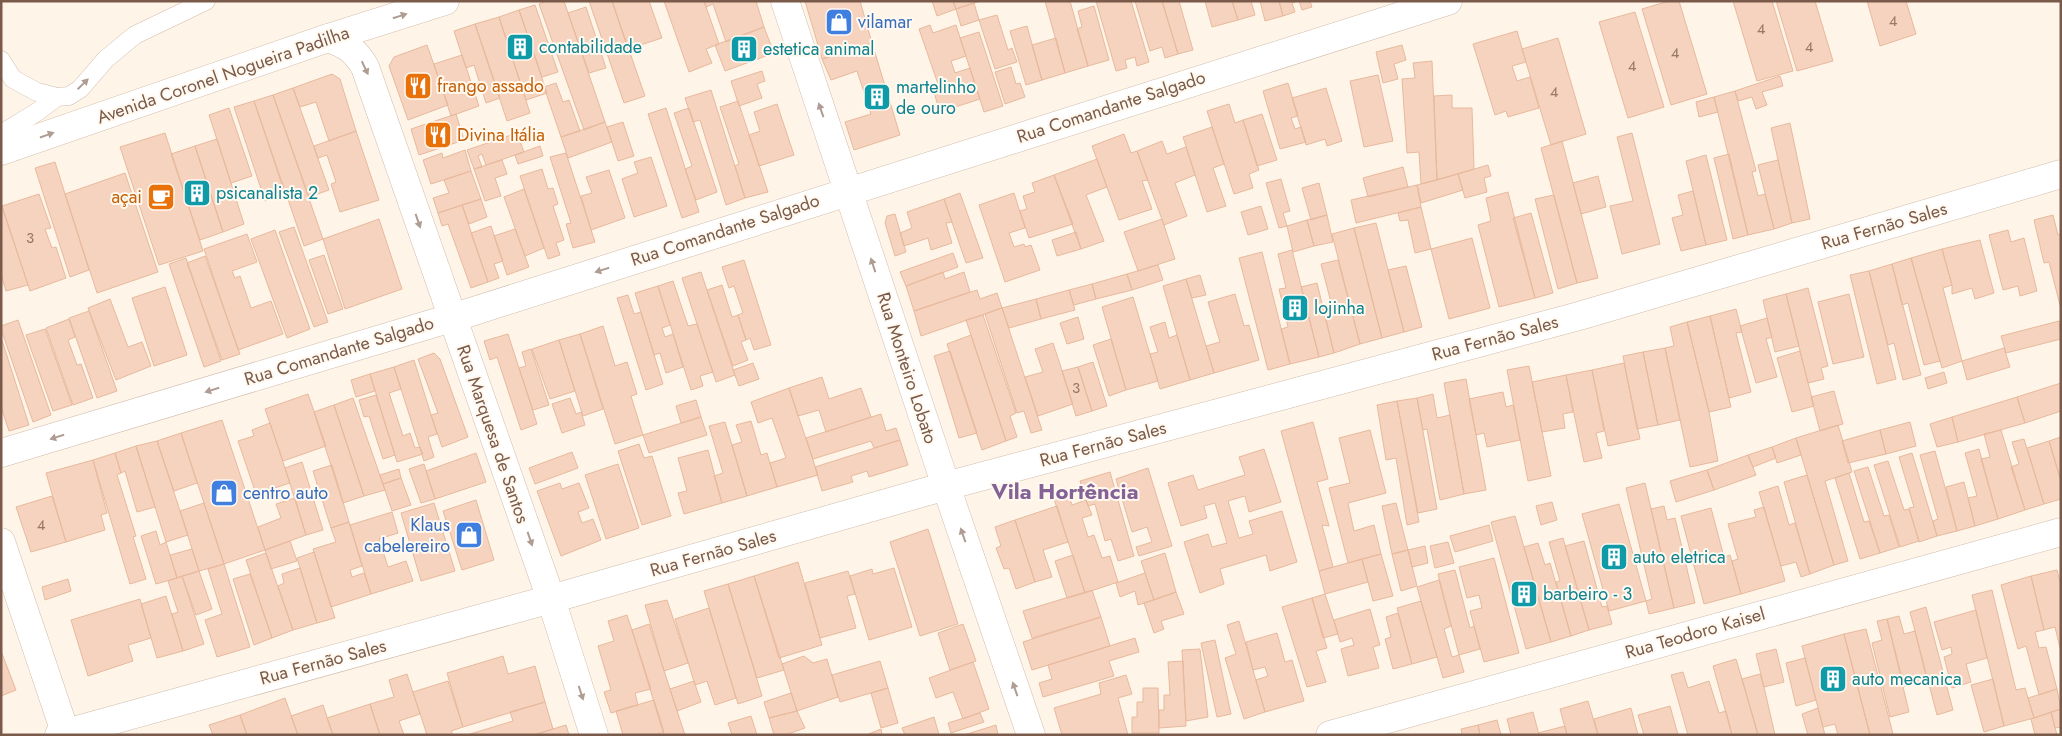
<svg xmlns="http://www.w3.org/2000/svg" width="2062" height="736" viewBox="0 0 2062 736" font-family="Jost,sans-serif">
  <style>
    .building { fill: #f5d3be; stroke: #e8b99d }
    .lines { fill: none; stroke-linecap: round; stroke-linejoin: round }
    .service-casing { stroke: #d1bcac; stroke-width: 19 }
    .minor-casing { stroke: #d1bcac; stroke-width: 29 }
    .secondary-casing { stroke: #d7bfac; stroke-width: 29 }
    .service { stroke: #fff; stroke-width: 18 }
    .minor { stroke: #fff; stroke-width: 28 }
    .secondary { stroke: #fff; stroke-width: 28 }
    .oneway { fill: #af9c92 }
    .labels { text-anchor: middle; stroke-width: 4; stroke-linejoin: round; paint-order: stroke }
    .number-label { font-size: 15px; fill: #997867 }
    .shop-label { font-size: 18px; fill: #366cbe; stroke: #fff9f0; text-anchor: start }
    .culture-label { font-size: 18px; fill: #0d838f; stroke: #fff9f0; text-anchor: start }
    .street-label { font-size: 18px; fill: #7a5a4a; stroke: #fff9f0 }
    .food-label { font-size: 18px; fill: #c56008; stroke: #fff9f0; text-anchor: start }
    .district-label { font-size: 22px; font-weight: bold; fill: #846296; stroke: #fff9f0 }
  </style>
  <rect width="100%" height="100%" fill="#fef5e8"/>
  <path class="building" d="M 547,1 L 564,1 L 605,122 L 584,130 L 539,4 Z
    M 589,1 L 612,1 L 645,96 L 624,103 Z
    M 612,1 L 649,1 L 662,38 L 628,49 Z
    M 664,1 L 704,1 L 719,44 L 706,49 L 712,63 L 689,72 Z
    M 704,1 L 756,1 L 764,27 L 726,42 L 713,4 L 706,7 Z
    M 805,1 L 860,1 L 872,43 L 822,59 Z
    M 932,1 L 953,1 L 956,9 L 937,16 Z
    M 953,1 L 980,1 L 956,9 Z
    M 1045,1 L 1070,1 L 1088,66 L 1065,73 Z
    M 1096,1 L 1131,1 L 1149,62 L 1137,66 L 1135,57 L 1125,60 L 1127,68 L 1116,71 Z
    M 1135,1 L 1162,1 L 1178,54 L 1165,58 L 1162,47 L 1150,51 Z
    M 1162,1 L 1179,1 L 1193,50 L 1178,54 Z
    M 1205,1 L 1232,1 L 1238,20 L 1212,27 Z
    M 1232,1 L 1251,1 L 1255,15 L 1238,20 Z
    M 1260,1 L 1279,1 L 1283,16 L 1265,21 Z
    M 1279,1 L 1299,1 L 1292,3 L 1295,12 L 1283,16 Z
    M 1299,1 L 1310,1 L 1312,7 L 1302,10 Z
    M 1669,1 L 1679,1 L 1707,94 L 1671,105 L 1642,9 Z
    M 1733,1 L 1772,1 L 1793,71 L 1757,81 Z
    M 1776,1 L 1815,1 L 1833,61 L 1797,71 Z
    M 1867,1 L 1906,1 L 1916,34 L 1880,46 Z
    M 974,3 L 979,20 L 961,26 L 956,9 Z
    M 535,5 L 558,72 L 542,77 L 519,10 Z
    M 1094,6 L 1109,60 L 1088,66 L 1077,29 L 1082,27 L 1078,11 Z
    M 586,7 L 606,68 L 589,73 L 568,13 Z
    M 519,10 L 547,93 L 526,100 L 499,17 Z
    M 1635,12 L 1664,107 L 1628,118 L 1599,22 Z
    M 997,15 L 1008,50 L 1012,48 L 1017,62 L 995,69 L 979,20 Z
    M 499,17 L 530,113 L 507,121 L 475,24 Z
    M 475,24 L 500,98 L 486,103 L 474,65 L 466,68 L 454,31 Z
    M 930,25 L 933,33 L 956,25 L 966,56 L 951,61 L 955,73 L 970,68 L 980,99 L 940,112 L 932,86 L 938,84 L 919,29 Z
    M 1027,26 L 1042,80 L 1026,85 L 1010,31 Z
    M 764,27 L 774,53 L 725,71 L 715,45 Z
    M 1517,31 L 1526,62 L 1512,66 L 1517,81 L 1530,77 L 1539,108 L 1508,117 L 1506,111 L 1495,115 L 1473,44 Z
    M 979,32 L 1003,106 L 984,112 L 960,38 Z
    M 1056,38 L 1065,73 L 1042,80 L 1032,45 Z
    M 1558,38 L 1586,134 L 1551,145 L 1522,49 Z
    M 872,43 L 900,135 L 854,150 L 845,122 L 871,114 L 857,71 L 831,80 L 822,59 Z
    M 427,45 L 448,105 L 408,120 L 389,66 L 394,57 Z
    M 1402,45 L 1406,60 L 1394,64 L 1398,79 L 1383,83 L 1376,52 Z
    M 462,55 L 479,106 L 451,116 L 434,64 Z
    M 1432,61 L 1437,180 L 1421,184 L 1419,152 L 1407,153 L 1402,79 L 1415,78 L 1413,63 Z
    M 1011,67 L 1016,84 L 1020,83 L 1025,97 L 1005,104 L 995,72 Z
    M 762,71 L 765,81 L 757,84 L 762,98 L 739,106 L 731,81 Z
    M 332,74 L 340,79 L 356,131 L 329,141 L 316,102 L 300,107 L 293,88 Z
    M 1378,75 L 1393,141 L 1364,147 L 1350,81 Z
    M 1780,76 L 1783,86 L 1762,92 L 1767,105 L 1756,109 L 1752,97 L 1738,101 L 1735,91 Z
    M 556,83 L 563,102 L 569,100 L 580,131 L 561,137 L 544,87 Z
    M 1288,83 L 1298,116 L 1291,118 L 1295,129 L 1301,127 L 1306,142 L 1280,149 L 1263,91 Z
    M 293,88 L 329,190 L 309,197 L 273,95 Z
    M 1326,88 L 1342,141 L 1327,146 L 1325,139 L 1306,145 L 1292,98 Z
    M 711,90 L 745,198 L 726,205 L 700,120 L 693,122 L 685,98 Z
    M 1735,91 L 1756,171 L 1752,172 L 1758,196 L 1765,194 L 1774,229 L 1748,235 L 1714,97 Z
    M 273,95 L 323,239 L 304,246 L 254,101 Z
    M 1452,95 L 1452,108 L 1472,108 L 1474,169 L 1437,180 L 1434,96 Z
    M 1714,97 L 1718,112 L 1699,117 L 1696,102 Z
    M 254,101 L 285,194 L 265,201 L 234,107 Z
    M 738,101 L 768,192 L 745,198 L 735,166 L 739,164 L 720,107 Z
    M 777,104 L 794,155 L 759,166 L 749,135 L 760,131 L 754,112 Z
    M 1229,104 L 1235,123 L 1243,120 L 1259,170 L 1249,174 L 1253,188 L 1234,194 L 1207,111 Z
    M 229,108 L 252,176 L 231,183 L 209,115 Z
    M 666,108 L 699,212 L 682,218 L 648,114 Z
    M 689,108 L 717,192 L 696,200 L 685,169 L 692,166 L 674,113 Z
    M 456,114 L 464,140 L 419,155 L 411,129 Z
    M 1262,114 L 1277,160 L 1257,166 L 1243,120 Z
    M 605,122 L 612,142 L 568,158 L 561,137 Z
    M 623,122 L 634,156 L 618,161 L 607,127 Z
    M 1790,123 L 1810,219 L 1792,223 L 1771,128 Z
    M 1212,127 L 1224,164 L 1213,168 L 1226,206 L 1207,212 L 1183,137 Z
    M 356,131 L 379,200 L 340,212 L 331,184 L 336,182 L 327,155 L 318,158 L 314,146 Z
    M 165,133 L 203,251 L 159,265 L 120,147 Z
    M 517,133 L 524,152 L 486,165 L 482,154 L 478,156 L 482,167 L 474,169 L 467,150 Z
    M 1632,133 L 1660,244 L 1622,254 L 1610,206 L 1633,201 L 1617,137 Z
    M 1124,134 L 1131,153 L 1137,151 L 1148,180 L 1142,181 L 1152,209 L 1119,220 L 1092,146 Z
    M 217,139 L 244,224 L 223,232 L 195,146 Z
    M 1162,141 L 1167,154 L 1186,147 L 1195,175 L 1175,183 L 1187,216 L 1164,225 L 1137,151 Z
    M 1562,141 L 1598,278 L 1577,283 L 1541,148 Z
    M 195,146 L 223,232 L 200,240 L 171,154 Z
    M 540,146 L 543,156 L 518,164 L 515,155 Z
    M 465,150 L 471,171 L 431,184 L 423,160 L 442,153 L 443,158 Z
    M 566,153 L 595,242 L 573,248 L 566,224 L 571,223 L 550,157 Z
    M 1729,154 L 1748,235 L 1733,239 L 1714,158 Z
    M 1706,155 L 1727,240 L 1706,245 L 1686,161 Z
    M 651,157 L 667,206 L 634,217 L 622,179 L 638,173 L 634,162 Z
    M 1097,159 L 1107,187 L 1086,195 L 1104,241 L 1081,249 L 1054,175 Z
    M 502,160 L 507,174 L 495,178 L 501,196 L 485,201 L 474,169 Z
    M 1778,160 L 1792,223 L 1774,229 L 1758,165 Z
    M 55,162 L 89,270 L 70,277 L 35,168 Z
    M 1488,165 L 1491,176 L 1484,178 L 1487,192 L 1465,198 L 1458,174 Z
    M 1403,167 L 1408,187 L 1368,197 L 1363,178 Z
    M 542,169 L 548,189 L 553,188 L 558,204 L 553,206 L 564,240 L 556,243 L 560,255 L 548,259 L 520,176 Z
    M 609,170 L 625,218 L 591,230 L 581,196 L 592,193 L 586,177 Z
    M 471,171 L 481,199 L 438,213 L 433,198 L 449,193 L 444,180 Z
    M 125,173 L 158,272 L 97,293 L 65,194 Z
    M 1458,174 L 1463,190 L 1421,203 L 1417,185 Z
    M 1054,175 L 1073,224 L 1029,238 L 1020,211 L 1027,209 L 1023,196 L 1035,192 L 1032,183 Z
    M 1598,176 L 1606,207 L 1581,214 L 1573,183 Z
    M 1281,179 L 1290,211 L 1283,213 L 1287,226 L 1279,228 L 1266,183 Z
    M 1319,183 L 1327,215 L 1311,220 L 1302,188 Z
    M 1417,185 L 1421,207 L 1356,223 L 1351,200 Z
    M 524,189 L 544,248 L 525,256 L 504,197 Z
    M 1693,191 L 1706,245 L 1681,251 L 1672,218 L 1683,215 L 1678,195 Z
    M 1508,192 L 1535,298 L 1499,307 L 1478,225 L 1491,221 L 1486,198 Z
    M 960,193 L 983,258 L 966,263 L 944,199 Z
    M 1014,193 L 1025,228 L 1009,233 L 1014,247 L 1024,244 L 1025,247 L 1031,245 L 1040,270 L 1005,282 L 979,205 Z
    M 39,194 L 51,228 L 45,229 L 52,248 L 56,247 L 66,278 L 30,291 L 2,206 Z
    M 1554,195 L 1577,283 L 1558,289 L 1535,199 Z
    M 481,199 L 487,217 L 469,224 L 462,205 Z
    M 944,199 L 952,222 L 946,223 L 952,243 L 931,250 L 928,238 L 904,246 L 900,233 L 912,228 L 907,212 Z
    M 1,204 L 28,285 L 6,291 L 1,275 Z
    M 462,205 L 488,282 L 471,288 L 448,224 L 442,226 L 438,213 Z
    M 1261,206 L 1268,229 L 1248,235 L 1241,212 Z
    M 1421,207 L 1431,249 L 1415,253 L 1408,220 L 1400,221 L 1398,213 Z
    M 1531,213 L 1553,293 L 1535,298 L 1513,218 Z
    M 895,214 L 906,252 L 895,256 L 885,223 L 887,216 Z
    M 1327,215 L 1333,242 L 1314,246 L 1307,220 Z
    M 2053,215 L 2058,235 L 2061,234 L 2061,309 L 2049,262 L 2044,263 L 2034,220 Z
    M 379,219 L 402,289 L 345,309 L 323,239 Z
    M 1162,219 L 1175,259 L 1138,271 L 1124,232 Z
    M 1307,220 L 1314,246 L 1293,252 L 1287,226 Z
    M 1376,223 L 1404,332 L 1382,338 L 1354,228 Z
    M 491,226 L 503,261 L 494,264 L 499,278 L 488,282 L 471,233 Z
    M 294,227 L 328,322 L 314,327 L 279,232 Z
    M 1354,228 L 1382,338 L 1360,344 L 1332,234 Z
    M 515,229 L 529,267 L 507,275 L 494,236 Z
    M 275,230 L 310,329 L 287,338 L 251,239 Z
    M 2008,230 L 2011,242 L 2024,238 L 2037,291 L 2020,296 L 2018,286 L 2003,290 L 1989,235 Z
    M 1076,232 L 1081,249 L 1057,256 L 1052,240 Z
    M 247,234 L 257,262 L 232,271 L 235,278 L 240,276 L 251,308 L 271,301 L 283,334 L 238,350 L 204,249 Z
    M 1472,238 L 1490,308 L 1449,319 L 1431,249 Z
    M 1980,240 L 1994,293 L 1975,299 L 1972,288 L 1952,294 L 1952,285 L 1942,249 Z
    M 1942,249 L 1952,285 L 1943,288 L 1962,361 L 1942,368 L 1911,258 Z
    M 1292,250 L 1319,357 L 1290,364 L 1281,329 L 1288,327 L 1279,289 L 1286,288 L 1278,254 Z
    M 1262,252 L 1290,364 L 1268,370 L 1239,258 Z
    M 953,253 L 958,267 L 906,286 L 900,272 Z
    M 324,255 L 343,309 L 328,314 L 309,260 Z
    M 205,256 L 240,354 L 222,360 L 187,263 Z
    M 186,258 L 221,361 L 204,367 L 169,264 Z
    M 1911,258 L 1940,361 L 1924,365 L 1908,303 L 1902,305 L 1892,264 Z
    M 744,260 L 771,345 L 754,350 L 750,338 L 746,340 L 738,315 L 743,313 L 734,286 L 729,288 L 722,267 Z
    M 1338,260 L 1360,344 L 1334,353 L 1324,312 L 1333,310 L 1321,264 Z
    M 1892,264 L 1921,375 L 1903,380 L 1894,343 L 1888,345 L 1869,271 Z
    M 1158,265 L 1163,280 L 1132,290 L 1127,274 Z
    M 1406,266 L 1422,327 L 1404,332 L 1388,270 Z
    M 1869,271 L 1896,379 L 1877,384 L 1850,275 Z
    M 701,272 L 735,375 L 716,382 L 682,278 Z
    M 943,272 L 945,279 L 964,272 L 970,292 L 914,311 L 906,286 Z
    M 1127,274 L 1132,290 L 1096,299 L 1092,284 Z
    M 1200,275 L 1206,295 L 1192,298 L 1186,279 Z
    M 1186,279 L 1214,373 L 1190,380 L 1163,286 Z
    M 673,281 L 688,326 L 697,324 L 713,372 L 700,376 L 703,386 L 691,390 L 658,286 Z
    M 1317,283 L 1334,353 L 1319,357 L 1301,287 Z
    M 1092,284 L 1096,299 L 1074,305 L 1069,290 Z
    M 722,285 L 732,317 L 738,315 L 746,340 L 741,342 L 748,360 L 733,366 L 707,290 Z
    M 658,286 L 670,325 L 662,328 L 665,337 L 673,334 L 683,367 L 666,373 L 660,353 L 654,355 L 635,293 Z
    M 165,287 L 187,355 L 154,366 L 132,298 Z
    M 1808,288 L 1828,366 L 1821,368 L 1824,379 L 1808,383 L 1786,294 Z
    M 977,290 L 980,299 L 997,293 L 1002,308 L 921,336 L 914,311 Z
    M 1069,290 L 1075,310 L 1041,319 L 1036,299 Z
    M 1235,294 L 1244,326 L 1249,325 L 1259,360 L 1214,373 L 1206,346 L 1220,342 L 1208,302 Z
    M 1786,294 L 1799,346 L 1775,352 L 1763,300 Z
    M 1849,294 L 1864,357 L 1833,364 L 1818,302 Z
    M 628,295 L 634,314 L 641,312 L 663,384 L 646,390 L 617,298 Z
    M 1133,297 L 1158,381 L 1126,390 L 1102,307 Z
    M 110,299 L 128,347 L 142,342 L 151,366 L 116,380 L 88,308 Z
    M 1036,299 L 1041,319 L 1009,328 L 1002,308 Z
    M 1002,308 L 1042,430 L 1031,433 L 1024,411 L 1017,413 L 985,314 Z
    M 1736,309 L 1742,332 L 1736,333 L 1751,392 L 1729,398 L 1710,316 Z
    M 89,311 L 117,391 L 97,398 L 69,318 Z
    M 983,315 L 1016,413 L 1010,416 L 1017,437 L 1006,441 L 966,320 Z
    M 1710,316 L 1731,407 L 1709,412 L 1687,322 Z
    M 1078,317 L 1084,339 L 1067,344 L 1060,323 Z
    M 1767,318 L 1772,337 L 1766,339 L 1777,377 L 1756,383 L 1740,326 Z
    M 69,319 L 75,337 L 68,340 L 77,365 L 81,364 L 93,398 L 73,405 L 46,328 Z
    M 18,320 L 51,415 L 33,422 L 1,329 L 1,326 Z
    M 2059,321 L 2061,339 L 2006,353 L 2001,336 Z
    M 1165,322 L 1169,338 L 1177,335 L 1190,380 L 1160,389 L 1150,354 L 1158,352 L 1150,327 Z
    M 1687,322 L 1709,412 L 1718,461 L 1690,467 L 1665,348 L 1674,346 L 1670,327 Z
    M 603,326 L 615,366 L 627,362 L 637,394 L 631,396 L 643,435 L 615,444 L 580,334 Z
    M 45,329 L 72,405 L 53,411 L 26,335 Z
    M 508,334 L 537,424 L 521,430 L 497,357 L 490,360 L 484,341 Z
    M 580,334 L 603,409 L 583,416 L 559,340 Z
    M 971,335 L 1006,441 L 982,450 L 947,344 Z
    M 1,337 L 29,425 L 9,431 L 1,407 Z
    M 1111,339 L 1126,390 L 1109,396 L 1093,345 Z
    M 559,340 L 575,391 L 550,399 L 532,349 Z
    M 1053,343 L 1073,404 L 1038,416 L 1025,377 L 1043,372 L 1035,349 Z
    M 1665,348 L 1680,420 L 1658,425 L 1643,352 Z
    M 2004,348 L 2010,367 L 1967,380 L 1962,361 Z
    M 531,349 L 549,405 L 533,410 L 519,368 L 526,366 L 522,352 Z
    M 950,351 L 977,433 L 959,438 L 934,356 Z
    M 1800,351 L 1814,406 L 1792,412 L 1777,358 Z
    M 1643,352 L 1658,425 L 1637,429 L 1623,356 Z
    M 434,353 L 440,359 L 468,437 L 442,447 L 431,415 L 438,413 L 418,359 Z
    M 414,360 L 437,434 L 428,437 L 434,457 L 424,461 L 394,367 Z
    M 1093,362 L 1107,406 L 1092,411 L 1078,367 Z
    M 753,363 L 759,379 L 739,386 L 733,370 Z
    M 1624,363 L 1640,439 L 1608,446 L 1592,370 Z
    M 1529,366 L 1551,476 L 1528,481 L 1507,370 Z
    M 394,367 L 401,389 L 389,393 L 403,436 L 410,433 L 415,448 L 420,447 L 423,454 L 397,462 L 370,374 Z
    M 1078,367 L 1092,411 L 1076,416 L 1062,371 Z
    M 1592,370 L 1604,431 L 1596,433 L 1602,458 L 1584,462 L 1566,375 Z
    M 1944,372 L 1947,383 L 1928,389 L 1925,378 Z
    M 370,374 L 375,391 L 356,397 L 351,380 Z
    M 1566,375 L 1573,412 L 1563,414 L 1565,428 L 1542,432 L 1532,382 Z
    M 822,377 L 829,399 L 861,388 L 871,417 L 826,432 L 819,410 L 798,416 L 789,388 Z
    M 1466,379 L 1486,490 L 1464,494 L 1444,383 Z
    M 2061,383 L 2061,411 L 2025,423 L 2017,397 Z
    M 789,388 L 818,475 L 777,487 L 770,463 L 786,458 L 772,418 L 758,423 L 751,402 Z
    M 1834,391 L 1843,424 L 1820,431 L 1811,397 Z
    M 1503,392 L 1506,407 L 1513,405 L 1520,440 L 1487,447 L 1484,433 L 1476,435 L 1469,399 Z
    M 308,394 L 326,446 L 283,461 L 265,409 Z
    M 1433,394 L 1437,418 L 1450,415 L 1464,494 L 1440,500 L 1427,429 L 1423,430 L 1417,398 Z
    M 376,395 L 395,455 L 383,459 L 369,416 L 364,417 L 359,400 Z
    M 2017,397 L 2025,423 L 1958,442 L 1952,417 Z
    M 353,398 L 385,490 L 364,496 L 334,405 Z
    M 570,398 L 576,414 L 581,412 L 585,425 L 562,433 L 552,404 Z
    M 1417,398 L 1437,509 L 1418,513 L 1397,401 Z
    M 696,400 L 701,417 L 681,423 L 676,406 Z
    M 1397,401 L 1419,522 L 1407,525 L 1396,458 L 1386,460 L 1377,405 Z
    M 334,405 L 364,496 L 343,503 L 314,412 Z
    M 881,414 L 886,431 L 896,428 L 900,440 L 874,448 L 871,441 L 813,459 L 806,438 Z
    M 701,417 L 707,435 L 649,453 L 643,435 Z
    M 1952,417 L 1958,442 L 1937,447 L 1930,424 Z
    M 222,420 L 265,550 L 224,564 L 181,433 Z
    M 751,421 L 761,455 L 767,453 L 777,487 L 747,496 L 732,445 L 742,442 L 736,425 Z
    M 725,422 L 747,496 L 722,503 L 714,476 L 723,473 L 709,426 Z
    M 1313,422 L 1328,479 L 1317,482 L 1329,526 L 1322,525 L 1333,567 L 1319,571 L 1281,431 Z
    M 1910,422 L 1916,446 L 1886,454 L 1880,430 Z
    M 270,423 L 290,483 L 256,494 L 238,441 L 254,436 L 252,430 Z
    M 1838,425 L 1852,472 L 1825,481 L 1848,561 L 1834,565 L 1796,438 Z
    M 1370,430 L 1386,493 L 1348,503 L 1354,531 L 1374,525 L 1381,554 L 1348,563 L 1329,488 L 1350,483 L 1339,438 Z
    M 1880,430 L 1886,454 L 1848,463 L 1842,441 Z
    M 2001,430 L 2025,510 L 1998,519 L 1981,459 L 1990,457 L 1984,434 Z
    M 181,433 L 197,483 L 174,491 L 157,441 Z
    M 2061,437 L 2061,481 L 2049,441 Z
    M 1796,438 L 1801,455 L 1777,463 L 1772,447 Z
    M 2024,439 L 2044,504 L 2025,510 L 2011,467 L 2019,464 L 2012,442 Z
    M 900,440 L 908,465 L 869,477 L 867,471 L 851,476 L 853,482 L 822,491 L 815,467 Z
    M 157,441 L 188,535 L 166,542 L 136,446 Z
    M 2049,441 L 2061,481 L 2061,499 L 2044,504 L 2027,448 Z
    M 639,444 L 644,458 L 652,456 L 671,516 L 642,525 L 618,451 Z
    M 136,446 L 155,507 L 137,512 L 125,471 L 121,473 L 115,453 Z
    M 1772,447 L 1776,458 L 1753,467 L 1748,455 Z
    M 1264,449 L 1281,502 L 1249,512 L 1245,496 L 1228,501 L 1239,538 L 1253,534 L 1249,521 L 1282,511 L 1297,562 L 1270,571 L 1266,555 L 1220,569 L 1224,584 L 1200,593 L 1184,542 L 1208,534 L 1212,547 L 1227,543 L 1215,503 L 1204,506 L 1207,518 L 1181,526 L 1168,483 L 1193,475 L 1198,490 L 1245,475 L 1239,457 Z
    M 1979,449 L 1998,519 L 1975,526 L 1968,498 L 1977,496 L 1965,453 Z
    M 708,450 L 722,503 L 684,514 L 678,493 L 687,491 L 678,458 Z
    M 1935,451 L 1957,531 L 1937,536 L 1933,521 L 1938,519 L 1920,455 Z
    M 572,452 L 578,468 L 535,484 L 529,468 Z
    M 115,453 L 121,473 L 117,475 L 136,536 L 133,537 L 146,579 L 130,584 L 93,460 Z
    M 476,453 L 486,482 L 435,499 L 426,471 Z
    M 1912,453 L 1937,536 L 1919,542 L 1909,508 L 1914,507 L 1899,457 Z
    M 1748,455 L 1756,475 L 1714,490 L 1707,470 Z
    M 93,460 L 107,513 L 101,515 L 105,530 L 66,542 L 46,473 Z
    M 1888,461 L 1904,510 L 1909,509 L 1919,541 L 1900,547 L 1874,465 Z
    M 302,462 L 323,530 L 306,535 L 285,468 Z
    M 424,464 L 435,499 L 421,503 L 409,469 Z
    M 618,464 L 639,528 L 606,539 L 585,475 Z
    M 332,465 L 349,522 L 331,528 L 313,471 Z
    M 1868,467 L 1884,516 L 1889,515 L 1899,547 L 1880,553 L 1854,471 Z
    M 1148,468 L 1172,546 L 1139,556 L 1136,547 L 1152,542 L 1147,527 L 1132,532 L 1116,479 Z
    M 399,469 L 401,478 L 383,484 L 380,475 Z
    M 1707,470 L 1714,490 L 1676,502 L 1670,481 Z
    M 1110,472 L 1134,556 L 1118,561 L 1111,539 L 1105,541 L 1095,504 L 1088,506 L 1080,481 Z
    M 1849,473 L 1864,522 L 1869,521 L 1880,553 L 1860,559 L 1835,478 Z
    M 1807,475 L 1834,565 L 1810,574 L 1784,482 Z
    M 401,478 L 411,505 L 392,511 L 383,484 Z
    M 1964,482 L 1975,526 L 1957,531 L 1946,487 Z
    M 560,483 L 562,489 L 579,483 L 589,508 L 578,512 L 582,523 L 593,519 L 601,540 L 561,556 L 537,491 Z
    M 1645,483 L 1674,608 L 1649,614 L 1646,601 L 1652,599 L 1626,488 Z
    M 1778,486 L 1789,525 L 1795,523 L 1810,574 L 1801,577 L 1796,562 L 1781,566 L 1759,492 Z
    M 1066,488 L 1072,505 L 1086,500 L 1092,515 L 1082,518 L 1088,537 L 1094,535 L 1102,558 L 1110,556 L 1118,582 L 1085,593 L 1052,493 Z
    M 52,496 L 66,542 L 31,552 L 16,507 Z
    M 295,498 L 306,535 L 265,550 L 258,527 L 281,518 L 276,504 Z
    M 476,500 L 494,560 L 462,570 L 443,511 Z
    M 1552,502 L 1557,520 L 1541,525 L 1536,506 Z
    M 204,503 L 224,564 L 199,571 L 180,511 Z
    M 434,503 L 455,571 L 421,581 L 401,513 Z
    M 1396,503 L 1408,550 L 1392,554 L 1382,506 Z
    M 1619,504 L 1646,601 L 1609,611 L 1582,514 Z
    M 1057,506 L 1068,542 L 1043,550 L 1052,577 L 1035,582 L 1015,520 Z
    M 1664,506 L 1667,520 L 1675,518 L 1695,603 L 1674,608 L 1651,509 Z
    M 1764,507 L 1785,581 L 1741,594 L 1732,561 L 1738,559 L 1728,524 L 1756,517 L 1754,510 Z
    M 1711,508 L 1724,557 L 1730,555 L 1741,594 L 1704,604 L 1681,516 Z
    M 392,512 L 398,533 L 379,539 L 388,567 L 406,561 L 413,581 L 371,594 L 350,525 Z
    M 1515,516 L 1551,642 L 1526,649 L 1491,522 Z
    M 1015,520 L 1035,582 L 1016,589 L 1009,568 L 1004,569 L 996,548 L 1001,546 L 995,527 Z
    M 349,522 L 362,566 L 350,570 L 352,577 L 364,573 L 371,594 L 331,607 L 313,549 L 336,542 L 331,528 Z
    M 1489,525 L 1493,541 L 1455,552 L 1450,536 Z
    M 928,529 L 958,624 L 920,636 L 890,542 Z
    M 156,531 L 160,545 L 166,542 L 177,578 L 156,584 L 141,536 Z
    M 1563,538 L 1589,630 L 1571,636 L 1556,582 L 1560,581 L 1549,542 Z
    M 290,541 L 297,561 L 271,569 L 265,550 Z
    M 1584,541 L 1602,607 L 1607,606 L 1612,624 L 1589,630 L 1565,546 Z
    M 1448,542 L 1454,563 L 1435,568 L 1430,546 Z
    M 1538,543 L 1545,565 L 1550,563 L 1571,636 L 1551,642 L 1524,547 Z
    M 1425,546 L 1428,563 L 1412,567 L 1408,550 Z
    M 192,549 L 199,571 L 177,578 L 170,555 Z
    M 1408,550 L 1417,586 L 1401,591 L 1392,554 Z
    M 314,552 L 335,618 L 317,623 L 297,558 Z
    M 266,553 L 293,630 L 272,638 L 246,560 Z
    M 1165,553 L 1176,592 L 1154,600 L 1141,561 Z
    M 1381,554 L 1393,596 L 1373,601 L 1362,559 Z
    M 1073,555 L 1085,593 L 1067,598 L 1055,561 Z
    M 1494,558 L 1519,653 L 1484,662 L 1470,611 L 1482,608 L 1479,595 L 1467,598 L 1459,567 Z
    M 1362,559 L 1368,582 L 1325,594 L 1319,571 Z
    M 798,562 L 822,645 L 779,658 L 754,576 Z
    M 224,564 L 250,647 L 217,657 L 205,620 L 222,614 L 208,569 Z
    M 300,568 L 317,623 L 293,630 L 278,586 L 284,583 L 282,574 Z
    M 894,568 L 912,627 L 869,640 L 850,576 L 872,569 L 873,574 Z
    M 1455,570 L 1470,628 L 1474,626 L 1480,649 L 1459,655 L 1438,574 Z
    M 2057,570 L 2061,585 L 2061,652 L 2055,627 L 2044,630 L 2031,576 Z
    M 199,571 L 212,609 L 196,615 L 182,576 Z
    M 848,571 L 855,594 L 847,596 L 856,628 L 820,638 L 805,583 Z
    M 1145,573 L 1154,600 L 1138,605 L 1135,591 L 1120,597 L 1116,583 Z
    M 250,574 L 272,638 L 254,645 L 233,579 Z
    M 182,576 L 204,644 L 183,651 L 172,614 L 178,612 L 168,581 Z
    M 754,576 L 784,670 L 757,678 L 728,584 Z
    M 2031,576 L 2044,630 L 2035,632 L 2039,648 L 2046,647 L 2057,689 L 2039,695 L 2026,646 L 2018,649 L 2001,585 Z
    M 68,579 L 71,591 L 45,600 L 42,587 Z
    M 1439,580 L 1451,626 L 1444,629 L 1452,657 L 1459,655 L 1464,672 L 1443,678 L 1417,587 Z
    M 728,584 L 762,696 L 738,704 L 704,591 Z
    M 1092,590 L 1101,617 L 1032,638 L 1023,611 Z
    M 1992,590 L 2016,690 L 2025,688 L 2034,718 L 2004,726 L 1972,595 Z
    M 1176,592 L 1184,614 L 1161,621 L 1164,629 L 1154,633 L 1144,603 Z
    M 1325,594 L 1338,634 L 1323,638 L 1312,598 Z
    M 166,596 L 183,651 L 157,658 L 141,604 Z
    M 1312,598 L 1327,648 L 1316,651 L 1326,682 L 1307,687 L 1282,607 Z
    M 140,599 L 151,638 L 128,645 L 133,661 L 88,676 L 71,620 Z
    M 667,600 L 688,663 L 664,671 L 645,605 Z
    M 1421,601 L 1437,657 L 1412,664 L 1397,608 Z
    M 1926,607 L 1953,710 L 1937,715 L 1910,612 Z
    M 709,608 L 736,698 L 715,705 L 707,681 L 695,685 L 675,619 Z
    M 1370,609 L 1380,645 L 1373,647 L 1379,668 L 1348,676 L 1341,649 L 1354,645 L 1352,638 L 1340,642 L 1334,620 Z
    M 1976,610 L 1987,658 L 1966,664 L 1971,682 L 1952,688 L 1944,657 L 1952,654 L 1951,647 L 1942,650 L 1934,622 Z
    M 1398,613 L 1412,664 L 1393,669 L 1385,639 L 1391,637 L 1386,617 Z
    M 627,615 L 651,689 L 635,693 L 638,705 L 611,713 L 604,692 L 611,690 L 598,646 L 614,641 L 608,621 Z
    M 1899,616 L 1904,634 L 1915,631 L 1927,680 L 1904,686 L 1887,619 Z
    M 1101,617 L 1110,646 L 1032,670 L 1023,642 Z
    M 1887,619 L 1909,712 L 1890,717 L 1872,643 L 1882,640 L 1877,621 Z
    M 1239,621 L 1265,712 L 1244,719 L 1225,658 L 1236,654 L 1227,625 Z
    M 649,624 L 670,689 L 685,735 L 664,735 L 632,630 Z
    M 963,624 L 976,661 L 950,670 L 938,633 Z
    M 1866,629 L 1893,734 L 1890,735 L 1870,735 L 1844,634 Z
    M 1277,633 L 1285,662 L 1292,660 L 1304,701 L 1265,712 L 1256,680 L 1268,676 L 1265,667 L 1253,670 L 1246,642 Z
    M 1844,634 L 1870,735 L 1838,735 L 1835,724 L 1823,727 L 1805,658 L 1802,646 Z
    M 1135,638 L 1139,652 L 1109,661 L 1114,676 L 1043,697 L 1039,683 L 1052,679 L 1048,665 Z
    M 1215,640 L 1231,714 L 1217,717 L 1201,643 Z
    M 1200,649 L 1208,717 L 1186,721 L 1182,650 Z
    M 1776,649 L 1784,682 L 1764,687 L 1756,654 Z
    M 1,651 L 16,690 L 1,696 Z
    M 503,656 L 508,674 L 535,666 L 545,702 L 463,727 L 447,673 Z
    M 804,656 L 813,663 L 827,659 L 838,697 L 797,711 L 782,664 Z
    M 1805,658 L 1816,700 L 1796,706 L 1786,663 Z
    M 1736,659 L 1742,679 L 1758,735 L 1732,735 L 1713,666 Z
    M 880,661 L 888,688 L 840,702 L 832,675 Z
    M 1183,661 L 1186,726 L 1159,728 L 1159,710 L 1164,710 L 1164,695 L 1170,695 L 1168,662 Z
    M 973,662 L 989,709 L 963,719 L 953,692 L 936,698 L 929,678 Z
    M 1683,672 L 1688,688 L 1709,681 L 1719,713 L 1726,711 L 1732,735 L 1688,735 L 1671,675 Z
    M 407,674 L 420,714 L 399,721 L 404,735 L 380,735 L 370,704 L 394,697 L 389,680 Z
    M 1760,674 L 1764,687 L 1775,735 L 1758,735 L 1742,679 Z
    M 1126,675 L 1132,694 L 1118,698 L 1128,735 L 1062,735 L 1054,708 L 1101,694 L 1099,683 Z
    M 1993,679 L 2004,726 L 1984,732 L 1971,685 Z
    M 448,681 L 463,727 L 451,731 L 453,735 L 427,735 L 413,692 Z
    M 694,681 L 701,702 L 677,711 L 670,689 Z
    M 888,688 L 898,723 L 881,728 L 871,693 Z
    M 1143,688 L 1158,688 L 1159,733 L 1132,733 L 1132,717 L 1137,717 L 1137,702 L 1143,702 Z
    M 2057,689 L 2061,709 L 2034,718 L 2028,698 Z
    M 791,693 L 797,711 L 769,718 L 764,702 Z
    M 285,698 L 298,735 L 247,735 L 240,715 Z
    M 654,700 L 664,732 L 655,735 L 623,735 L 616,711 Z
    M 1588,701 L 1598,735 L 1567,735 L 1560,709 Z
    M 545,702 L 553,729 L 534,735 L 467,735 L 513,721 L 510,712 Z
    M 370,704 L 380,735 L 333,735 L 327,718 Z
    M 323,705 L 333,735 L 298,735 L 291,716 Z
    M 1670,706 L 1678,735 L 1644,735 L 1638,715 Z
    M 1631,708 L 1638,735 L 1598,735 L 1594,719 Z
    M 1818,708 L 1825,735 L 1808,735 L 1802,714 Z
    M 2061,709 L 2061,727 L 2055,728 L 2051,712 Z
    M 797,711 L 805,728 L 785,735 L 774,735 L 769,718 Z
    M 1533,712 L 1539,735 L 1511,735 L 1507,719 Z
    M 2051,712 L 2057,735 L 2035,735 L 2031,719 Z
    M 980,713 L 984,722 L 951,733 L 948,723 Z
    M 240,715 L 247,735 L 213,735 L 209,725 Z
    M 751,716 L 757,735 L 732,735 L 728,723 Z
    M 934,717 L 939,735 L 905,735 L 902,728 Z
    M 1497,720 L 1501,735 L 1480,735 L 1478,725 Z
    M 566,725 L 569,735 L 534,735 L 553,729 Z
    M 996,725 L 998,735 L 964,735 Z
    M 1478,725 L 1480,735 L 1462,735 L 1461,729 Z
    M 1565,726 L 1567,735 L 1539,735 L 1538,733 Z
    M 881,729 L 882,735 L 866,735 Z"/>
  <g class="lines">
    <g class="service-casing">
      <path id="service" d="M 1,60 L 13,79 L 37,92 L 57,97 L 69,96 L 80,89 L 106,59 L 135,35 L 206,1
        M 1,134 L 37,112 L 57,97"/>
    </g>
    <g class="minor-casing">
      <path id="minor" d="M 785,1 L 946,486 L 1031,735
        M 328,38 C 346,44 356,51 365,67 L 551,599 L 594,735
        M 1,453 L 471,312 L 1448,1
        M 1,542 L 66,735
        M 59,735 L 551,599 L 946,486 L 1579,316 L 2061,174
        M 1330,735 L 2061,532"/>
    </g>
    <g class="secondary-casing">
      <path id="secondary" d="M 1,151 L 328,38 L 445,1"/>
    </g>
    <use href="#service" class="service"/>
    <use href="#minor" class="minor"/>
    <use href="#secondary" class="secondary"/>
  </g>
  <defs><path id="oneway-solid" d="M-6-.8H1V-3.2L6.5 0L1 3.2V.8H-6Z" transform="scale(1.25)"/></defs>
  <g class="oneway">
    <use href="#oneway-solid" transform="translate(400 16) rotate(-18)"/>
    <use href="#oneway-solid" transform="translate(365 68) rotate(65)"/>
    <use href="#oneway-solid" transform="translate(83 84) rotate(-44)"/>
    <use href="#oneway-solid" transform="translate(821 110) rotate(-109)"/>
    <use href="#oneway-solid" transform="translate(47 135) rotate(-19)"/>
    <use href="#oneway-solid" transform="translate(418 221) rotate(71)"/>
    <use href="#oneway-solid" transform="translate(873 265) rotate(-108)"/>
    <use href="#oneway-solid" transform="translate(602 270) rotate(162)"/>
    <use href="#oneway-solid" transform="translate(212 390) rotate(163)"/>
    <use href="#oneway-solid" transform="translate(57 437) rotate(163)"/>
    <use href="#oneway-solid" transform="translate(963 535) rotate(-109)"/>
    <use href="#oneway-solid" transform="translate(530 539) rotate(71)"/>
    <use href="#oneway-solid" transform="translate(1015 689) rotate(-109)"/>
    <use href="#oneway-solid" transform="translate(581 693) rotate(72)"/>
  </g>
  <defs>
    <g id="shop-square" transform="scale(1.4375)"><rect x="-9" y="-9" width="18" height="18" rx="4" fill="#3f7fe0" stroke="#fff9f0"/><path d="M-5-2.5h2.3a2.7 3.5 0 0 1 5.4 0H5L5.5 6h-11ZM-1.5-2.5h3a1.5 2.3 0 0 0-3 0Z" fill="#fff"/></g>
    <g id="building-square" transform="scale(1.4375)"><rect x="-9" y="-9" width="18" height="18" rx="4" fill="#0f9aa8" stroke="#fff9f0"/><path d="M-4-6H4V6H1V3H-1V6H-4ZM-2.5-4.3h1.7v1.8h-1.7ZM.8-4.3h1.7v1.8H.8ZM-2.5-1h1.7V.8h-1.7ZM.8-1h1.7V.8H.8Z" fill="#fff"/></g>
    <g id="restaurant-square" transform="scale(1.4375)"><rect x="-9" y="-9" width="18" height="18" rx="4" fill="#e8710a" stroke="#fff9f0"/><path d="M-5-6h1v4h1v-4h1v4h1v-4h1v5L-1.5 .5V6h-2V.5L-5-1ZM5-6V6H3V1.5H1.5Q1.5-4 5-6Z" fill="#fff"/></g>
    <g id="cafe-square" transform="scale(1.4375)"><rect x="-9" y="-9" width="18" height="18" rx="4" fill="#e8710a" stroke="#fff9f0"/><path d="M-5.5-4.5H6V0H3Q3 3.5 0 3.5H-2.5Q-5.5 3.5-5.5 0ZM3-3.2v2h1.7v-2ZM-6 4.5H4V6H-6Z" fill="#fff"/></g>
  </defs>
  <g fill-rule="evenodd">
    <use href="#shop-square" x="839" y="22"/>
    <use href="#building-square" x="520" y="47"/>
    <use href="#building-square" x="744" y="49"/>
    <use href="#restaurant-square" x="418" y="86"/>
    <use href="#building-square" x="877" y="97"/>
    <use href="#restaurant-square" x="438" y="135"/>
    <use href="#building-square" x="197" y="193"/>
    <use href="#cafe-square" x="161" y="197"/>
    <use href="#building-square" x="1295" y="308"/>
    <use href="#shop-square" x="224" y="493"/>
    <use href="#shop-square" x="469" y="535"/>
    <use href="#building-square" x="1614" y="557"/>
    <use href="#building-square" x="1524" y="594"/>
    <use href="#building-square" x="1833" y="679"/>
  </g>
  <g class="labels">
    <g class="number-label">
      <text x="1893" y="26">4</text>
      <text x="1761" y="34">4</text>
      <text x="1809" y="52">4</text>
      <text x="1675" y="58">4</text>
      <text x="1632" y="71">4</text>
      <text x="1554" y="97">4</text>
      <text x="30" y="243">3</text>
      <text x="1076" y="393">3</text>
      <text x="41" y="530">4</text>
    </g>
    <g class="shop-label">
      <text x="858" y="28">vilamar</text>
      <text x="243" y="499">centro auto</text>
      <text x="450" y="531" text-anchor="end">Klaus<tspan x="450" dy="21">cabelereiro</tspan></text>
    </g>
    <g class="culture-label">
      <text x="539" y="53">contabilidade</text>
      <text x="763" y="55">estetica animal</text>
      <text x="896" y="93">martelinho<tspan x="896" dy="21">de ouro</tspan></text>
      <text x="216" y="199">psicanalista 2</text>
      <text x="1314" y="314">lojinha</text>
      <text x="1633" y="563">auto eletrica</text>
      <text x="1543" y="600">barbeiro - 3</text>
      <text x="1852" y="685">auto mecanica</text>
    </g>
    <g class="street-label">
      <text transform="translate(223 75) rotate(-19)" y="6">Avenida Coronel Nogueira Padilha</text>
      <text transform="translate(1111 107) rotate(-18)" y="6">Rua Comandante Salgado</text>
      <text transform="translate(1884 226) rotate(-16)" y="6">Rua Fernão Sales</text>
      <text transform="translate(725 230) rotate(-18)" y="6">Rua Comandante Salgado</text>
      <text transform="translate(1495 338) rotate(-15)" y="6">Rua Fernão Sales</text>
      <text transform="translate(339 351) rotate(-17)" y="6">Rua Comandante Salgado</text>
      <text transform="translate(907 368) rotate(72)" y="6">Rua Monteiro Lobato</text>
      <text transform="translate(493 434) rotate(71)" y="6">Rua Marquesa de Santos</text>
      <text transform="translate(1103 444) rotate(-15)" y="6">Rua Fernão Sales</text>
      <text transform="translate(713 553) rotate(-16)" y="6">Rua Fernão Sales</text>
      <text transform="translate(1695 633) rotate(-16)" y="6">Rua Teodoro Kaisel</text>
      <text transform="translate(323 662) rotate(-15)" y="6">Rua Fernão Sales</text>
    </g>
    <g class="food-label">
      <text x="437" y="92">frango assado</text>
      <text x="457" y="141">Divina Itália</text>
      <text x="142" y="203" text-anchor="end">açai</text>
    </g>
    <g class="district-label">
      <text x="1065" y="499">Vila Hortência</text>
    </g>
  </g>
  <rect width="2062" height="736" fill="none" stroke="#7a5a4a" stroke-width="5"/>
</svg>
